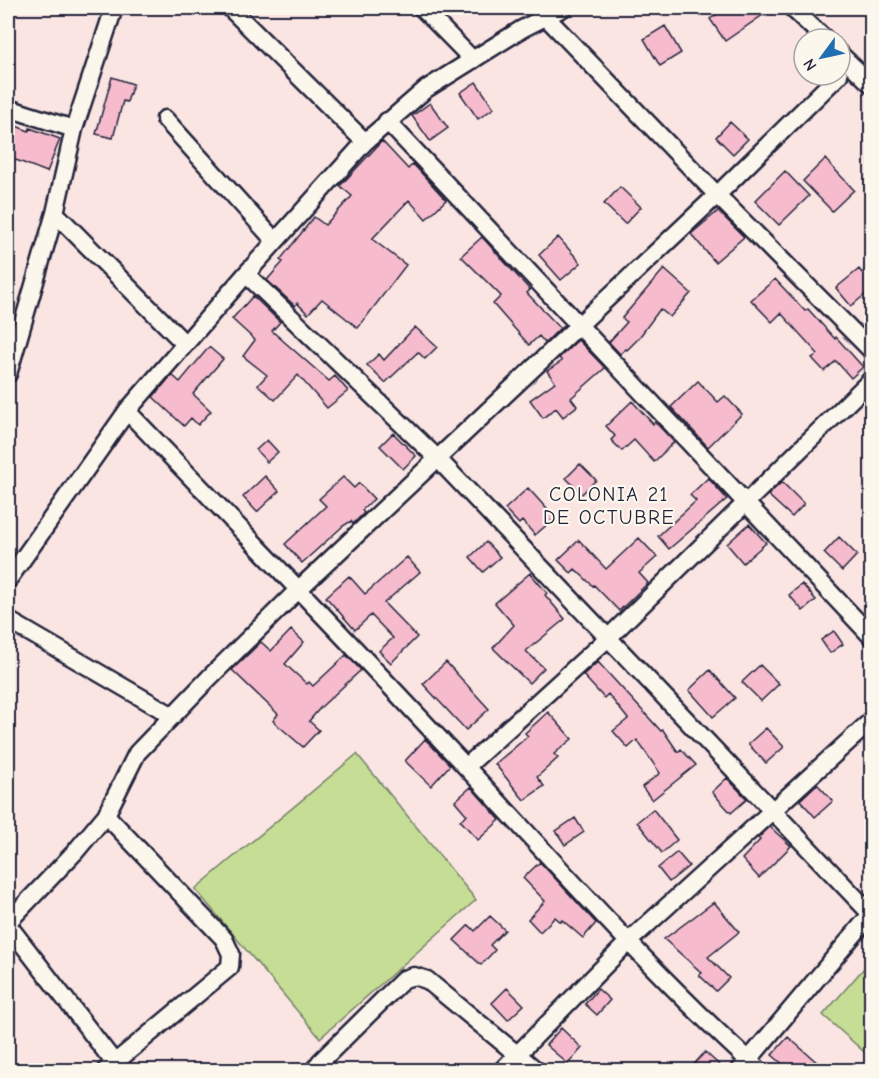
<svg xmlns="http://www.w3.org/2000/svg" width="879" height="1078" viewBox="0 0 879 1078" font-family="'Comic Neue',sans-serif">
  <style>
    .green { fill: #c5dd94; stroke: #748068; stroke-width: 1.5 }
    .building { fill: #f6bccd; stroke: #22223b; stroke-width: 1.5 }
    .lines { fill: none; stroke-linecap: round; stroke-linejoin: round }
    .street-casing { stroke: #22223b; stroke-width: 21 }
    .street { stroke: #fbf7ec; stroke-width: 16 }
    .labels { text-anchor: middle; stroke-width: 4.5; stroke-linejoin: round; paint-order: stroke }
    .neighbourhood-label { font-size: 20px; letter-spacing: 1.5px; fill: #22223b; stroke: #fbf7ec }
  </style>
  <rect width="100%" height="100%" fill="#fae5e3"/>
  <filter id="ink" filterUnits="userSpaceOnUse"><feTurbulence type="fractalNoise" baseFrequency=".0167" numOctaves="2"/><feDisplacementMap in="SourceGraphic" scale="12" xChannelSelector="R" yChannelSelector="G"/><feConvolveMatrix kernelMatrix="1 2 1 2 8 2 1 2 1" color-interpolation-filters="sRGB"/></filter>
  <g filter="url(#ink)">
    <path class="green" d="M 357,754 L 476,900 L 320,1038 L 195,889 Z
      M 871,960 L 871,1058 L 823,1015 Z"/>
    <path class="building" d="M 726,8 L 773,8 L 725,41 L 710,19 Z
      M 665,26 L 681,53 L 660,66 L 644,39 Z
      M 112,77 L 133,84 L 127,102 L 123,101 L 113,138 L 96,134 Z
      M 476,82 L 494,108 L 478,119 L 460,93 Z
      M 430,103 L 448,128 L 430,141 L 412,116 Z
      M 730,122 L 748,139 L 733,154 L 716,137 Z
      M 8,123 L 29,131 L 30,128 L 60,139 L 47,172 L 8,157 Z
      M 382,141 L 408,169 L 413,164 L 446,200 L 426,219 L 409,200 L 372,239 L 406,265 L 358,328 L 322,299 L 308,314 L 297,303 L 295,306 L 267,280 L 283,262 L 280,260 L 314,217 L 325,225 L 352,196 L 340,186 Z
      M 825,159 L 854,190 L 832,211 L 803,181 Z
      M 785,171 L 809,196 L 779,225 L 755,201 Z
      M 620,187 L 641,207 L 625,224 L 604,204 Z
      M 718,211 L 744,237 L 715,262 L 691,234 Z
      M 482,237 L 530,290 L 527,293 L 560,328 L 545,343 L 539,336 L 529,345 L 493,304 L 501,296 L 461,256 Z
      M 558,237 L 581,263 L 561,280 L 539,255 Z
      M 872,265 L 872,289 L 851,306 L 836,288 L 859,269 L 862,273 Z
      M 664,269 L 691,293 L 670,317 L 660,309 L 638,339 L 627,350 L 626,349 L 620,354 L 609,342 L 627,322 L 622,318 Z
      M 775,279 L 805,311 L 808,309 L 835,339 L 836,337 L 863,367 L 851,378 L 836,361 L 824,371 L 812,358 L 818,354 L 781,313 L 772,322 L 751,300 Z
      M 253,296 L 280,322 L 272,331 L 329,381 L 335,376 L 348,391 L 327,408 L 298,375 L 275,400 L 258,385 L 267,375 L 243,356 L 255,340 L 232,319 Z
      M 415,327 L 437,347 L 425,359 L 418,352 L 385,383 L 367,365 L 379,354 L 384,360 Z
      M 578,340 L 605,368 L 571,398 L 577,406 L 563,417 L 556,408 L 543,418 L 530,400 L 555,382 L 547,371 L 562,361 L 559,358 Z
      M 209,347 L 223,359 L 193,394 L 211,411 L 198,425 L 191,418 L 184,426 L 153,397 L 172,375 L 180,382 Z
      M 698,381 L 718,402 L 725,396 L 742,414 L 708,447 L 671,407 Z
      M 632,401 L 653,424 L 655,422 L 674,442 L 654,462 L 634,440 L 622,451 L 611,440 L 615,436 L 606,426 Z
      M 393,433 L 416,456 L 403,469 L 380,446 Z
      M 267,440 L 278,452 L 267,462 L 256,450 Z
      M 580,464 L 596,480 L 582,494 L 566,478 Z
      M 265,476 L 279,491 L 257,512 L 243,497 Z
      M 343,477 L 354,488 L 359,483 L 374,499 L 362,510 L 364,513 L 353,524 L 351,521 L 343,526 L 302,563 L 285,544 L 326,506 L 319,499 Z
      M 708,478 L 727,499 L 669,549 L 658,536 L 696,501 L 690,495 Z
      M 782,482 L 804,504 L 792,517 L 768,495 Z
      M 528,488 L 555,518 L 535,535 L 522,521 L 519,524 L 505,509 Z
      M 749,524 L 766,543 L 743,563 L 727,544 Z
      M 839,537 L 857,555 L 842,571 L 824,553 Z
      M 639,538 L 657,557 L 639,573 L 648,583 L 619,611 L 594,585 L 593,586 L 575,569 L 571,573 L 558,560 L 579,540 L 606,569 Z
      M 486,542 L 500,557 L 483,572 L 470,557 Z
      M 407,557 L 420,572 L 384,603 L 417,637 L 391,663 L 379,651 L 393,638 L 371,615 L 355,630 L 326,597 L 349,576 L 365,594 Z
      M 530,573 L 547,593 L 545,595 L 565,619 L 526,651 L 544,668 L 529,683 L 493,648 L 514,625 L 495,603 Z
      M 802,584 L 816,600 L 803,611 L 789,595 Z
      M 291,630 L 304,642 L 285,664 L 307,684 L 309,682 L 313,686 L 346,655 L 361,670 L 321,707 L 309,721 L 319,730 L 303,747 L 273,721 L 278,714 L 232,670 L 261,642 L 271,651 Z
      M 834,631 L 843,644 L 830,653 L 821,640 Z
      M 446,662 L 489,709 L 466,730 L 423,684 Z
      M 598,662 L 661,731 L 663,730 L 678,752 L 681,749 L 696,765 L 652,800 L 642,787 L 660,773 L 637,740 L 628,748 L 613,731 L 628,719 L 608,694 L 604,698 L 583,675 Z
      M 760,665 L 779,684 L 761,701 L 742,682 Z
      M 710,670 L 735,698 L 713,717 L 689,690 Z
      M 548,712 L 572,739 L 554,754 L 558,758 L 537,777 L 544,786 L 524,800 L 495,764 L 528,736 L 525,733 Z
      M 766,728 L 784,747 L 766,763 L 748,744 Z
      M 425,739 L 450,765 L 431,786 L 405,761 Z
      M 727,778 L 747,799 L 731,813 L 712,792 Z
      M 817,784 L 833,801 L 815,817 L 800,800 Z
      M 471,787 L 500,820 L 478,840 L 460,820 L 467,815 L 455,801 Z
      M 653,809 L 677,840 L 662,853 L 637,822 Z
      M 575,818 L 584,832 L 565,845 L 556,831 Z
      M 770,827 L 791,846 L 759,878 L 742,859 L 760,840 L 758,838 Z
      M 677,852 L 689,866 L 669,882 L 658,868 Z
      M 540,862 L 596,923 L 583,938 L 562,920 L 561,922 L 555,917 L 540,932 L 528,919 L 545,901 L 523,878 Z
      M 714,902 L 739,932 L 708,957 L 729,978 L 716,991 L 699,975 L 702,973 L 664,939 Z
      M 490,916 L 505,930 L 490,945 L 495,950 L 481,965 L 454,940 L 469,925 L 475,931 Z
      M 507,988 L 524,1005 L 508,1020 L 492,1003 Z
      M 598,989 L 610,1000 L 597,1015 L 585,1004 Z
      M 561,1028 L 582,1048 L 568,1064 L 546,1045 Z
      M 788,1037 L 827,1071 L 791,1071 L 772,1055 Z
      M 705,1052 L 726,1071 L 688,1071 Z"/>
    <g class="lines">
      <g class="street-casing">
        <path id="street" d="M 230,8 L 365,142
          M 422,8 L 473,60
          M 792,8 L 825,39
          M 545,16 L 717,195 L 872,351
          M 840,54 L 872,85
          M 8,108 L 74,129
          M 165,119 L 275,241
          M 387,121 L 872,637
          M 55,213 L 185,344
          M 246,274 L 436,457 L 871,914
          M 8,374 L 55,213 L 74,129 L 114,8
          M 127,411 C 241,529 354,647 466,767 C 562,870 655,976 759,1070
          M 8,580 L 127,411 L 246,274 L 365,142 L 426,89 L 522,29 L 563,8
          M 8,620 L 173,716
          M 466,767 L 608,638 L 872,379
          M 8,922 L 75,852 L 106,815 L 137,753 L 209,678 L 299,589 L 717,195 L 839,75
          M 8,925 L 120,1070
          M 106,1070 L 230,967 L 231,954 L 224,939 L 106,815
          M 314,1070 L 320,1062 L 404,979 L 414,976 L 427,980 L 536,1070
          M 502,1070 L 628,942 L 872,720
          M 740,1070 L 872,913"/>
      </g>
      <use href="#street" class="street"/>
    </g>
  </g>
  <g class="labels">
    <g class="neighbourhood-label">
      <text x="609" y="501">COLONIA 21<tspan x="609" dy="23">DE OCTUBRE</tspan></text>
    </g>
  </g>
  <rect width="879" height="1078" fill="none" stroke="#fbf7ec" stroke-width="30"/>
  <rect x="15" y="15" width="849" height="1048" fill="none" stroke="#22223b" stroke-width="2" filter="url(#ink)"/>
  <g transform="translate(822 57) rotate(237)"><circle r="28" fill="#fbf7ec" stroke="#a4a2a5" stroke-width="1.5"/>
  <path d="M0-4.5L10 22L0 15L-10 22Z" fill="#1f6fb2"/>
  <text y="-9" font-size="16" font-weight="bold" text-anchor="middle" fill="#22223b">N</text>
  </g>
</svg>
